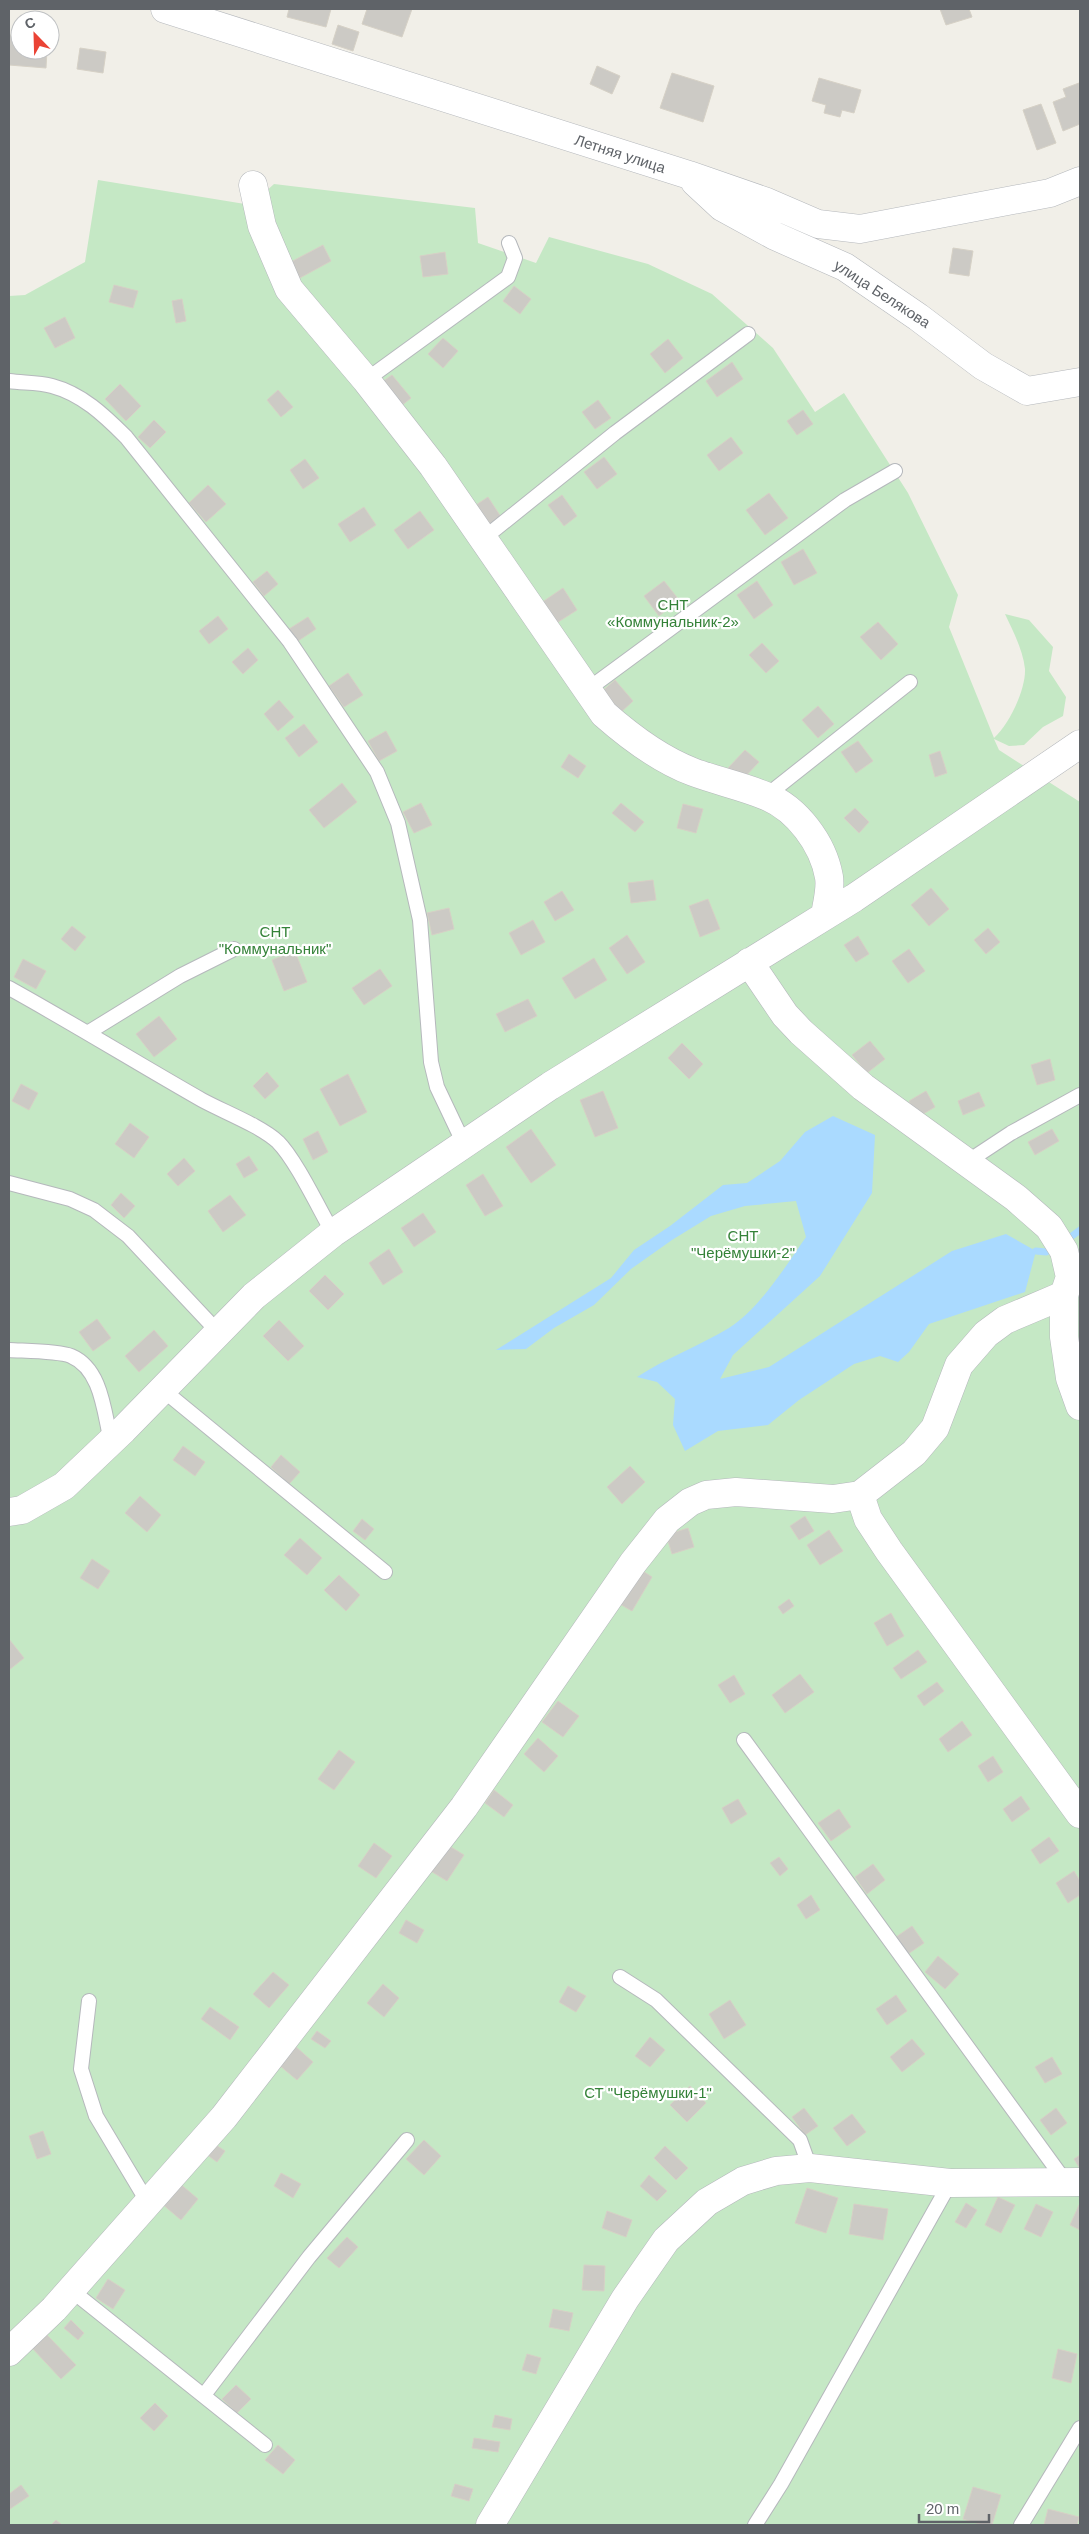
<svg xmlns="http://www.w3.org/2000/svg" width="1089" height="2534" viewBox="0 0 1089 2534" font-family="Helvetica,sans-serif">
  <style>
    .green { fill: #c5e8c5 }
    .water { fill: #aadaff }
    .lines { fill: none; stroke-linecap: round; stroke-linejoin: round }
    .stream { stroke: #aadaff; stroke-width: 7 }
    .building { fill: #cccac5; stroke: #d6d1c6 }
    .lane-casing { stroke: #b5b8bc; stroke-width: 16 }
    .street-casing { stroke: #b5b8bc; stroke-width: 29 }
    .lane { stroke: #fff; stroke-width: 14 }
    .street { stroke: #fff; stroke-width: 28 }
    .labels { text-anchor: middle; stroke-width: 4.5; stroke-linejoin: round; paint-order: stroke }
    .street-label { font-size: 15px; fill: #5f6368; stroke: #fff }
    .park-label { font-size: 15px; fill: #348238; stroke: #fff }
  </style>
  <rect width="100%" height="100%" fill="#f1efe8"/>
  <path class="green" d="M 98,180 L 251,205 L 274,184 L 475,208 L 478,243 L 536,263 L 549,237 L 648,264 L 712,294 L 773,348 L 815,412 L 844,393 L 908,493 L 958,595 L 949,627 L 994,738 C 1009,725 1026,689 1025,669 C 1023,650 1013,631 1005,614 L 1029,620 L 1053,647 L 1049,671 L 1066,697 L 1063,716 L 1043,727 L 1024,745 L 1009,746 L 994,739 L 999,750 L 1080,802 L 1080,2525 L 9,2525 L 9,296 L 25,295 L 85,262 Z"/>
  <path class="water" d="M 833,1116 L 875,1135 L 872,1193 L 820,1276 L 733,1355 L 720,1379 L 769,1367 L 952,1251 L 1006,1234 L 1036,1251 L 1025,1292 L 929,1324 L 909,1352 L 898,1362 L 880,1356 L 854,1364 L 799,1400 L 768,1425 L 718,1431 L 685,1451 L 673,1425 L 675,1399 L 657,1382 L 637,1377 C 666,1358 699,1346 729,1328 C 760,1308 785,1267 806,1237 L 796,1201 L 745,1206 L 711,1216 L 672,1240 L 631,1269 L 594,1305 L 554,1328 L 526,1349 L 496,1350 L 611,1278 L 634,1250 L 670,1226 L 723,1185 L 747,1183 L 780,1161 L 805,1132 Z"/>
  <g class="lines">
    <path class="stream" d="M 1064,1242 L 1080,1230
      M 1036,1251 L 1046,1252 L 1054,1247"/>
  </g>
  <path class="building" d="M 289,9 L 331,9 L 326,27 L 287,17 Z
    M 367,9 L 412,9 L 402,37 L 362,24 Z
    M 940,9 L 969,9 L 972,17 L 946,25 Z
    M 338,25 L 359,32 L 353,51 L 332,44 Z
    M 9,35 L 20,36 L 20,50 L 47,50 L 46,68 L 9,65 Z
    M 80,48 L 106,52 L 103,73 L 77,69 Z
    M 597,66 L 620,76 L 612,94 L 590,84 Z
    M 672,73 L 714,86 L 703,122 L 660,108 Z
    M 819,78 L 861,90 L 854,113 L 842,110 L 840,117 L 824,113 L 826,105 L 812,101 Z
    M 1079,83 L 1080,124 L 1063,131 L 1053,102 L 1066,97 L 1063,89 Z
    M 1041,104 L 1056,143 L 1037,150 L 1023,110 Z
    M 323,245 L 331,261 L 298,279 L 289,263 Z
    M 953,248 L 973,251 L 969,276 L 949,273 Z
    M 445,252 L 448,274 L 423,277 L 420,256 Z
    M 114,285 L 138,291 L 133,308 L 109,302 Z
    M 514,286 L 531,299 L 520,314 L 503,301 Z
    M 182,299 L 186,321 L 176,323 L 172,301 Z
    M 65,317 L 75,338 L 55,348 L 44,328 Z
    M 443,338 L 458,351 L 443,368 L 428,354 Z
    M 668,339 L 683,358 L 665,373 L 650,354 Z
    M 732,362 L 743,379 L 717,397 L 706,381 Z
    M 392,375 L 411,398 L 401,406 L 382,382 Z
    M 120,384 L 141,406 L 126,421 L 105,399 Z
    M 278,390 L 293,407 L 281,417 L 267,400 Z
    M 598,400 L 611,418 L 595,429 L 582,412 Z
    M 803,410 L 813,424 L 797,435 L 787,421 Z
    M 154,420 L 166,432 L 150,448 L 138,437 Z
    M 731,437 L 743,453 L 719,471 L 707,455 Z
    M 604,457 L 617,474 L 597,489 L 584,472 Z
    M 305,459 L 319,478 L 303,489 L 290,470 Z
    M 208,485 L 226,504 L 206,522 L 189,503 Z
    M 769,493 L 788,518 L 765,535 L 746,510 Z
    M 562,495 L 577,516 L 564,526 L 548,505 Z
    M 488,497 L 501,517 L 484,529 L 470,509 Z
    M 364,507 L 376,525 L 350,542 L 338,524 Z
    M 420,511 L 434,530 L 408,549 L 394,530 Z
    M 803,549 L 817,573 L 794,585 L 781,562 Z
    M 267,571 L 278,584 L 264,596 L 253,582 Z
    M 664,581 L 679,600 L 659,616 L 644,596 Z
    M 757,581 L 773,605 L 754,619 L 737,595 Z
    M 563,588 L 577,610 L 555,624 L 541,603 Z
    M 218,616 L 228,629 L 209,644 L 199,631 Z
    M 308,617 L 316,629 L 298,641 L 289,629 Z
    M 878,622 L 898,644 L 881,660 L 860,637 Z
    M 762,643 L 779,661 L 766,673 L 749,655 Z
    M 248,648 L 258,660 L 243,674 L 232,662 Z
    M 348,673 L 363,695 L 344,707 L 329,686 Z
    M 615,680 L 633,701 L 619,714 L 600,693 Z
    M 279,700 L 294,717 L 278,731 L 264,714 Z
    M 818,706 L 834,724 L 818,738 L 802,720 Z
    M 304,724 L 318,742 L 299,757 L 285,738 Z
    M 386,731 L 397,751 L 379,761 L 368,741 Z
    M 858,741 L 873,761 L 856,773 L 841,752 Z
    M 745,750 L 759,762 L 742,780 L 728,768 Z
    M 940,751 L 947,773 L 935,777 L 929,755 Z
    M 569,754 L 586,766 L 578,778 L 561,767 Z
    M 342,783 L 357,802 L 324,828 L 309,810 Z
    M 421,803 L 432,825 L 414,833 L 403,812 Z
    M 621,803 L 644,822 L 635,832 L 612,813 Z
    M 683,804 L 703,809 L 696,833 L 677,828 Z
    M 855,808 L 869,822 L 859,833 L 844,818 Z
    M 653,880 L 656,900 L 631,903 L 628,883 Z
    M 931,888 L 949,909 L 929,926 L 911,905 Z
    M 562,891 L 574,910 L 555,921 L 544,902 Z
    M 708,899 L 720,929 L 700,937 L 689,906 Z
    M 449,908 L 454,929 L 432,935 L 427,913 Z
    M 533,920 L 545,942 L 521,955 L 509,933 Z
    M 72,926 L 86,937 L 75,951 L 61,939 Z
    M 988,928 L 1000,942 L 986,954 L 974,940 Z
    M 627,935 L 645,962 L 627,974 L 609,948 Z
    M 858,936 L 869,954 L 856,962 L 844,945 Z
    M 909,949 L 925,971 L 908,983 L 892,961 Z
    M 295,951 L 307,982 L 284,991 L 272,960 Z
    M 594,958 L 607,980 L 575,999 L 562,978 Z
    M 23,959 L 46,971 L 36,989 L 14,977 Z
    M 380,969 L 392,986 L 364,1005 L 352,988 Z
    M 528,999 L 537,1016 L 505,1032 L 496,1014 Z
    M 159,1016 L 177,1039 L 154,1057 L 136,1034 Z
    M 870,1041 L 885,1059 L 867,1073 L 852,1055 Z
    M 682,1043 L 703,1064 L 689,1079 L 668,1058 Z
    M 1050,1059 L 1055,1080 L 1037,1085 L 1031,1065 Z
    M 267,1072 L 279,1086 L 265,1099 L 253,1086 Z
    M 348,1074 L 367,1112 L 340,1126 L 320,1089 Z
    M 21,1084 L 38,1093 L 29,1110 L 12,1101 Z
    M 603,1091 L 618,1128 L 595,1137 L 580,1100 Z
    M 926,1091 L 935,1107 L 918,1117 L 909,1101 Z
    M 979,1092 L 985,1106 L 963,1115 L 958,1101 Z
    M 130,1123 L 149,1137 L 134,1158 L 115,1144 Z
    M 531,1129 L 556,1165 L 531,1183 L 506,1147 Z
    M 1052,1129 L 1059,1141 L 1035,1155 L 1028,1142 Z
    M 318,1131 L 328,1152 L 313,1160 L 303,1139 Z
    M 249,1156 L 258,1170 L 244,1178 L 236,1164 Z
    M 184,1158 L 195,1171 L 178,1186 L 167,1174 Z
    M 483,1174 L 503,1206 L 485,1216 L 466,1185 Z
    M 121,1193 L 135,1206 L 124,1218 L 111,1205 Z
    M 230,1195 L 246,1215 L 223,1232 L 208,1211 Z
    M 423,1213 L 436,1232 L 414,1247 L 401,1228 Z
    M 389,1249 L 403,1272 L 383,1285 L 369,1263 Z
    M 325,1275 L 344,1294 L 328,1310 L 309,1291 Z
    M 97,1319 L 111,1338 L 93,1351 L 79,1332 Z
    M 279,1320 L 304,1346 L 288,1361 L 263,1336 Z
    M 154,1330 L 168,1346 L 139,1372 L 125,1356 Z
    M 183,1446 L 205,1462 L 195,1476 L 173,1460 Z
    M 281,1455 L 300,1472 L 289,1484 L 271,1467 Z
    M 630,1466 L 645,1482 L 622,1504 L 607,1487 Z
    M 140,1496 L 161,1515 L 147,1532 L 125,1513 Z
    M 805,1516 L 814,1531 L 799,1540 L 790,1526 Z
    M 362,1519 L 374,1529 L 365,1540 L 353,1531 Z
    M 688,1528 L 694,1547 L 672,1554 L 666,1535 Z
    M 829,1530 L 843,1551 L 820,1565 L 807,1545 Z
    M 300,1538 L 322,1558 L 307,1575 L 284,1555 Z
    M 92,1559 L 110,1571 L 98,1589 L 80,1578 Z
    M 638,1568 L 652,1577 L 632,1611 L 618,1603 Z
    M 339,1575 L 360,1595 L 346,1611 L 324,1590 Z
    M 789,1599 L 794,1606 L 783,1614 L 778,1607 Z
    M 891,1613 L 904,1636 L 887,1646 L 874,1623 Z
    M 9,1639 L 24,1658 L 9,1670 Z
    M 918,1650 L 927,1662 L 901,1679 L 893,1668 Z
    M 800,1674 L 814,1692 L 785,1713 L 772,1695 Z
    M 734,1675 L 745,1694 L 730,1703 L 718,1685 Z
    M 937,1682 L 944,1691 L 924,1706 L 917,1696 Z
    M 558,1701 L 579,1716 L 563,1737 L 542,1722 Z
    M 962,1721 L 972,1735 L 948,1752 L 939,1739 Z
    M 538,1738 L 558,1756 L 544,1772 L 524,1754 Z
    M 339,1750 L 355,1762 L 334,1790 L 318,1779 Z
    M 993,1756 L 1003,1772 L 988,1782 L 978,1766 Z
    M 494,1790 L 513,1805 L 504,1817 L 485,1803 Z
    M 1021,1796 L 1030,1809 L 1012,1822 L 1003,1809 Z
    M 738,1799 L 747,1814 L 731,1824 L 722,1808 Z
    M 839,1809 L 851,1827 L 831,1841 L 818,1823 Z
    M 1049,1837 L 1059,1851 L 1040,1864 L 1031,1850 Z
    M 374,1843 L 392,1856 L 376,1878 L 358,1866 Z
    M 446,1844 L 464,1855 L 447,1881 L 429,1870 Z
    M 779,1857 L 788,1869 L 780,1876 L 770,1863 Z
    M 873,1864 L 885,1880 L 867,1894 L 855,1877 Z
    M 1074,1871 L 1080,1881 L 1080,1895 L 1068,1903 L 1056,1883 Z
    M 811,1895 L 820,1910 L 806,1919 L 797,1905 Z
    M 406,1920 L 424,1930 L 417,1943 L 399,1933 Z
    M 912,1926 L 924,1943 L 908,1954 L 896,1937 Z
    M 938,1956 L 959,1974 L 945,1989 L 925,1972 Z
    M 273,1972 L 289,1985 L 269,2008 L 253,1994 Z
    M 383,1984 L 399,1998 L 384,2017 L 367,2003 Z
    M 568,1986 L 586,1996 L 576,2012 L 559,2002 Z
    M 896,1995 L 907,2011 L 887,2025 L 876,2009 Z
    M 730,2000 L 746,2025 L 724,2039 L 709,2014 Z
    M 210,2007 L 239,2027 L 230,2040 L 201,2019 Z
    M 317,2031 L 331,2041 L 325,2048 L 311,2039 Z
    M 650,2037 L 665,2050 L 650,2067 L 635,2056 Z
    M 912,2039 L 925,2054 L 902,2072 L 890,2057 Z
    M 295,2046 L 313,2062 L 297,2080 L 279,2065 Z
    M 1052,2057 L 1062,2074 L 1045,2083 L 1035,2067 Z
    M 690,2086 L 706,2103 L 687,2122 L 670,2105 Z
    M 804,2108 L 818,2126 L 805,2135 L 792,2117 Z
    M 1056,2108 L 1067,2123 L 1051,2135 L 1040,2120 Z
    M 852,2114 L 866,2132 L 847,2146 L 833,2128 Z
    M 43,2131 L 51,2154 L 37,2159 L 29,2136 Z
    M 424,2140 L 441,2156 L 424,2175 L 406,2159 Z
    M 213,2143 L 225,2151 L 217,2162 L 206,2154 Z
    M 665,2146 L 688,2168 L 676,2180 L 654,2158 Z
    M 1080,2155 L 1080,2169 L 1074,2159 Z
    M 281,2173 L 301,2184 L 293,2198 L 274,2186 Z
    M 649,2175 L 667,2191 L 657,2201 L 640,2186 Z
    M 178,2182 L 198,2199 L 181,2220 L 161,2203 Z
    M 807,2188 L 838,2198 L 826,2233 L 795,2223 Z
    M 998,2197 L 1015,2205 L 1001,2233 L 985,2225 Z
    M 966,2203 L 977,2210 L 966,2228 L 955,2222 Z
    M 854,2204 L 888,2209 L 883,2240 L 849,2234 Z
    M 1036,2204 L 1053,2212 L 1041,2237 L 1024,2229 Z
    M 1079,2205 L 1080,2206 L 1080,2230 L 1070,2225 Z
    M 607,2211 L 632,2220 L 626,2237 L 602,2228 Z
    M 347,2237 L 358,2247 L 339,2268 L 327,2258 Z
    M 584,2265 L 605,2266 L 604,2291 L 582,2290 Z
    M 108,2279 L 125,2290 L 113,2309 L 96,2298 Z
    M 553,2309 L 573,2313 L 569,2331 L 549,2327 Z
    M 71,2320 L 84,2333 L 78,2340 L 64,2328 Z
    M 47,2335 L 76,2365 L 61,2379 L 32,2348 Z
    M 1058,2349 L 1077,2354 L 1071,2383 L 1052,2378 Z
    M 527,2354 L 541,2358 L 536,2374 L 522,2370 Z
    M 236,2385 L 251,2399 L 237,2413 L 222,2399 Z
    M 155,2403 L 168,2416 L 154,2431 L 140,2418 Z
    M 495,2415 L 512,2419 L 510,2430 L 492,2427 Z
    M 474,2438 L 500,2442 L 498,2452 L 472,2448 Z
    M 278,2445 L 295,2460 L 283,2474 L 265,2460 Z
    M 455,2484 L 473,2489 L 469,2501 L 451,2496 Z
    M 21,2485 L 29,2496 L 10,2509 L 9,2494 Z
    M 973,2487 L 1001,2495 L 992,2525 L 983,2525 L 963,2519 Z
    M 1048,2509 L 1079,2517 L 1077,2525 L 1044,2525 Z
    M 56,2520 L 62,2525 L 51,2525 Z"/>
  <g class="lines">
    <g class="lane-casing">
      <path id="lane" d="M 366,380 L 508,277 L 515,258 L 509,243
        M 9,381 C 23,383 38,382 52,386 C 82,394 104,415 126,437 L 290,642 L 377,772 L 398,823 L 420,920 L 431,1062 L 437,1087 L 464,1144
        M 483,539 L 615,433 L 748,334
        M 587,690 L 845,500 L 895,471
        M 766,796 L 910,682
        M 9,988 C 74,1024 137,1063 202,1100 C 224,1112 261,1126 278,1142 C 296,1160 319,1209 333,1233
        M 89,1032 L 180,976 L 234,949
        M 967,1162 L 1011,1133 L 1080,1095
        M 9,1183 L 70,1199 L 94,1210 L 128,1236 L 219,1333
        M 9,1350 C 24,1351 58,1351 71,1356 C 102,1369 104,1413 111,1441
        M 163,1390 L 385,1572
        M 744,1740 L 1065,2181
        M 620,1977 L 656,2000 L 800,2140 L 810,2168
        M 89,2001 L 81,2069 L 96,2116 L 148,2203
        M 71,2290 L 265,2445
        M 204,2395 L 309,2257 L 407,2140
        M 755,2525 L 781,2484 L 950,2183
        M 1021,2525 L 1080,2428"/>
    </g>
    <g class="street-casing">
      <path id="street" d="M 165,9 L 689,175 L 767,202 L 818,224 L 860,229 L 1050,193 L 1080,181
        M 695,182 L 722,207 L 775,236 L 845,267 L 918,317 L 983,366 L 1027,391 L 1080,382
        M 253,185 L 262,226 L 289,289 L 366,380 L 433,466 L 604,714 C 629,736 661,760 693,772 C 717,781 742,786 766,796 C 797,809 823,843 829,877 C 831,889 827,903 825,915
        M 749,962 L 785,1015 L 801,1032 L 863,1087 L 1016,1198 L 1049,1227 L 1064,1251 L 1070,1277 L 1064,1295 L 1064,1337 L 1070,1378 L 1080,1406
        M 1064,1295 L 1005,1320 L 986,1334 L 959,1365 L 935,1428 L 914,1453 L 860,1495 L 868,1519 L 889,1551 L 1080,1814
        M 9,1512 L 22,1510 L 64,1486 L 123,1430 L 254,1296 L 333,1233 L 550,1086 L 854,898 L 1080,744
        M 9,2352 L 54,2309 L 224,2117 L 464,1807 L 633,1563 L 667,1520 L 690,1502 L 706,1495 L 736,1492 L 833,1499 L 860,1495
        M 490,2525 L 625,2299 L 666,2240 L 707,2202 L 743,2181 L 776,2171 L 810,2168 L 950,2183 L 1080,2182"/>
    </g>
    <use href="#lane" class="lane"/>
    <use href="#street" class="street"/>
  </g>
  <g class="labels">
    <g class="street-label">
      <text transform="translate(620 154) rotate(18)" y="5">Летняя улица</text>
      <text transform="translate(882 294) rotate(33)" y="5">улица Белякова</text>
    </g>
    <g class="park-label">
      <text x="673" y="610">СНТ<tspan x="673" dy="17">«Коммунальник-2»</tspan></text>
      <text x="275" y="937">СНТ<tspan x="275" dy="17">"Коммунальник"</tspan></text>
      <text x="743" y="1241">СНТ<tspan x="743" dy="17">"Черёмушки-2"</tspan></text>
      <text x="648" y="2098">СТ "Черёмушки-1"</text>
    </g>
  </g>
  <rect width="1089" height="2534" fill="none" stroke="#5f6368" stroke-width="20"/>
  <g transform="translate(35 35) rotate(337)"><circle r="24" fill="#ffffff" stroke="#bfc1c3"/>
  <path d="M0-4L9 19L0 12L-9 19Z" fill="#ea4335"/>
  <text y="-8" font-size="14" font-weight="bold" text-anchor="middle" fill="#5f6368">С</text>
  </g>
  <path d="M919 2514v8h70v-8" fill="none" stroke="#5f6368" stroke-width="2.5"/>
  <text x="926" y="2514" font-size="15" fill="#5f6368" stroke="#ffffff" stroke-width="4" paint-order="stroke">20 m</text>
</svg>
